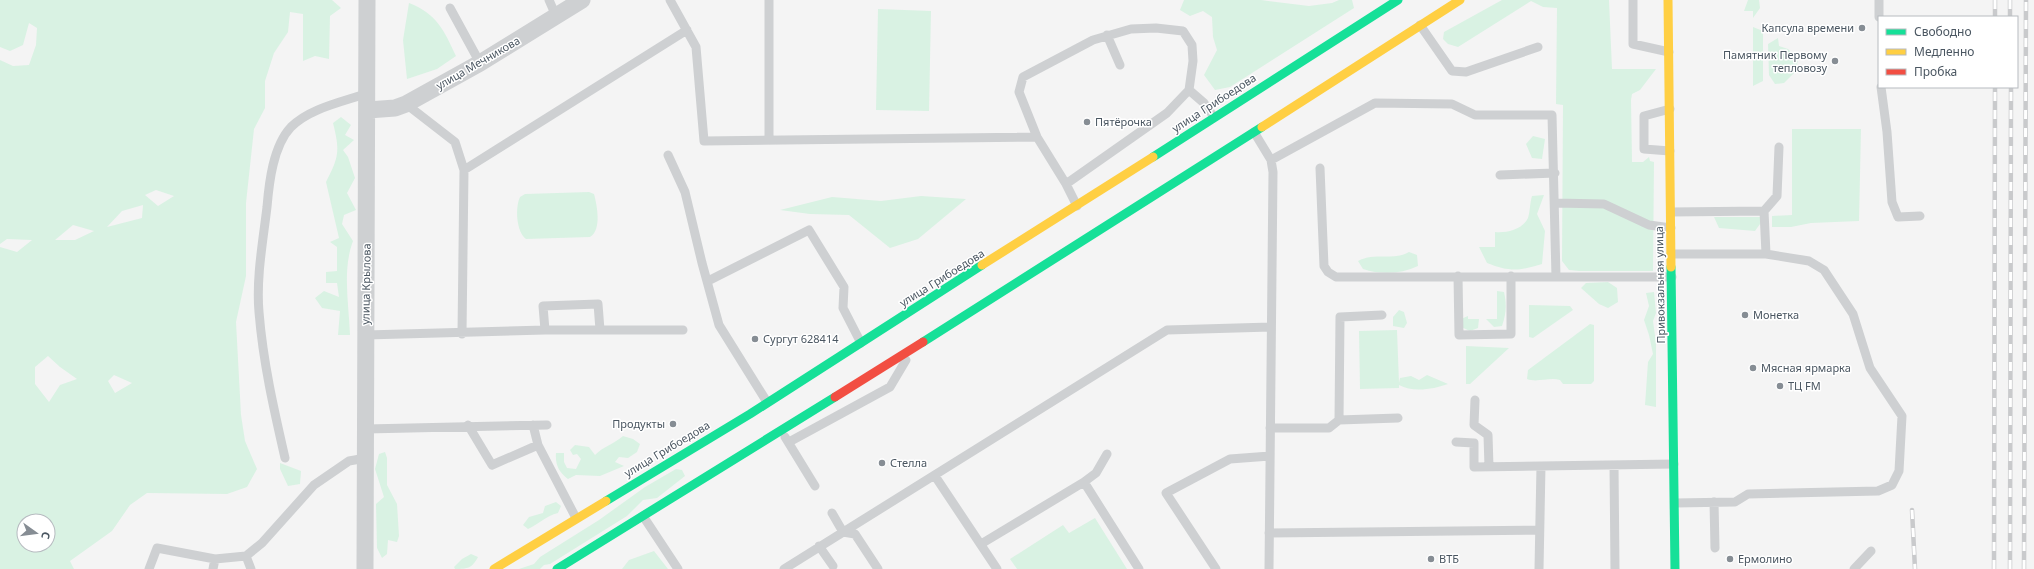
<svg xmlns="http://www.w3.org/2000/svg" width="2034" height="569" viewBox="0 0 2034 569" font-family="'Noto Sans',sans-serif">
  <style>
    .green { fill: #d9f2e3; fill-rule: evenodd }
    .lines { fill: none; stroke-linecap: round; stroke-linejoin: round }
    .lane { stroke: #ced0d2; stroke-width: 9 }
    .street { stroke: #ced0d2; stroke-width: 17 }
    .fast { stroke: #16e098; stroke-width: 9 }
    .slow { stroke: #ffcf43; stroke-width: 9 }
    .jam { stroke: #f24e42; stroke-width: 9 }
    .rail-casing { stroke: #c9cacc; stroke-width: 4.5 }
    .rail { stroke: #fff; stroke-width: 3; stroke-dasharray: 9; stroke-linecap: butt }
    .poi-dot { fill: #868d94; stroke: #fff; stroke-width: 1.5 }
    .labels { text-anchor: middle; stroke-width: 3; stroke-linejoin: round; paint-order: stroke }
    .poi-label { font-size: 11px; fill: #4a5661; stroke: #fff; text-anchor: start }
    .street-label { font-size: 11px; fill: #4a5661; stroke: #fff }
  </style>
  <rect width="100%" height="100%" fill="#f4f4f4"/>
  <path class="green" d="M 0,0 L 332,0 L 341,8 L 330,16 L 329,59 L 315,56 L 303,61 L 303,14 L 290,12 L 288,32 L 274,53 L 265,81 L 265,108 L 254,129 L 246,203 L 246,276 L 236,322 L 241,415 L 245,441 L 257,469 L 247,487 L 227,494 L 147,493 L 130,505 L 112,531 L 70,561 L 74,569 L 0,569 L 0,247 L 17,252 L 32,240 L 7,239 L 0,244 L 0,60 L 13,66 L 29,65 L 36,45 L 37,28 L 29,23 L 23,45 L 10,51 L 0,47 ZM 156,190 L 174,196 L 158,206 L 145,195 ZM 143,205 L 142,218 L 107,227 L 122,211 ZM 73,225 L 94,231 L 75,240 L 55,240 ZM 48,356 L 60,367 L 77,379 L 60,385 L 49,402 L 35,384 L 35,367 ZM 114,375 L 132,383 L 115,393 L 108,381 ZM 24,521 L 48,521 L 48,545 L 24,545 Z
    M 1184,0 L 1261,0 L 1309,6 L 1332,3 L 1339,0 L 1352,0 L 1354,8 L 1230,87 L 1215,90 L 1204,75 L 1217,50 L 1213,37 L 1212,17 L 1203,11 L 1190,16 L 1180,10 Z
    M 1502,0 L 1609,0 L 1612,69 L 1656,69 L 1640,90 L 1632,94 L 1631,100 L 1632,162 L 1643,162 L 1649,157 L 1650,161 L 1654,162 L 1653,271 L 1579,271 L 1569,270 L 1562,261 L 1563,105 L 1556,104 L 1557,8 L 1543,7 L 1531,1 L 1458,47 L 1448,44 L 1443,39 L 1444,32 Z
    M 1748,0 L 1759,0 L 1760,8 L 1753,18 L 1753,11 L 1744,11 Z
    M 409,3 C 437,14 444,30 456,56 L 437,69 L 407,79 L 403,40 Z
    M 878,9 L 931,11 L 929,111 L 876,110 Z
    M 1753,27 L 1763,31 L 1763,81 L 1753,86 Z
    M 1778,38 L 1779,46 L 1788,49 L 1798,59 L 1796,71 L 1784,83 L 1775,84 L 1769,75 L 1768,44 Z
    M 341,117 L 351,125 L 345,135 L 354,140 L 343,150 L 348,157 L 355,178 L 347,193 L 356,210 L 344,215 L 342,224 L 353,241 C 342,270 349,305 350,335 L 338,335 L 340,311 L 322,308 L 315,298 L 324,291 L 339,297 L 337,283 L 326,283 L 326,272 L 337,271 L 337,247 L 330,242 L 339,238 L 326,182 C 339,157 340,151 333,123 Z
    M 1792,129 L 1861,129 L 1859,221 L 1811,223 L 1791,227 L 1772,227 L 1772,216 L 1792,215 Z
    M 1533,136 L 1545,139 L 1542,159 L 1532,158 L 1526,144 Z
    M 589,192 L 594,194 C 597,205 602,230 590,237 L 526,239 C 516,232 515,207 520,197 L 525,194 Z
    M 1544,195 L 1537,214 L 1545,231 L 1542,264 C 1519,271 1510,272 1487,263 L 1479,247 L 1495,247 L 1495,232 C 1506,233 1522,230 1528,218 C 1530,212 1530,202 1532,196 Z
    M 921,196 L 966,199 L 918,239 L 890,248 L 849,215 L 810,214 L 780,210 L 832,197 L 881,201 Z
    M 1714,217 L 1761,217 L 1760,224 L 1755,231 L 1719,228 Z
    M 1409,252 L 1417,255 L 1418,266 C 1401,274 1381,275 1363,269 L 1358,261 C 1374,252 1394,261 1409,252 Z
    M 1608,282 L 1617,288 L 1618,302 L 1608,308 L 1599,304 L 1581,288 L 1586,283 Z
    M 1497,291 L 1504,292 C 1507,305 1506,314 1502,326 L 1494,327 L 1486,319 L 1497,319 Z
    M 1654,292 L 1656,313 L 1653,321 L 1656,343 L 1656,407 L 1645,405 L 1648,362 L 1653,354 L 1649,335 L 1644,320 L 1649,306 L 1646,293 Z
    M 1529,305 L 1570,306 L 1573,310 L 1533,338 L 1529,337 Z
    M 1399,310 L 1404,312 L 1407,323 L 1404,328 L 1393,326 L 1393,317 Z
    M 1468,316 L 1468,319 L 1479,319 L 1478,328 L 1470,331 L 1461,327 L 1461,319 Z
    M 1590,324 L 1594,325 L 1594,381 L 1591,384 L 1563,384 L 1560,380 C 1549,377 1537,383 1527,379 L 1528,370 Z
    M 1397,330 L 1399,383 L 1400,378 L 1411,376 L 1419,380 L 1427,375 L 1448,384 C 1434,389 1413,393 1399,385 L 1399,388 L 1360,389 L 1359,331 Z
    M 1466,346 L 1509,348 L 1470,384 L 1466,384 Z
    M 623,436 L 633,439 L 640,444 L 637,452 L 628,458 L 619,457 L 615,462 L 624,466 L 600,476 L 576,475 L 568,479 C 559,472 555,465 556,453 L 564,453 L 564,462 L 567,468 L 576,469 L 581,459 L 577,454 L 573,455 L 570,450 L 575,445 L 589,447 L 595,455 C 604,446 614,444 623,436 Z
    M 385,452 L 387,458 L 387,485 L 397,504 L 399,536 L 397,542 L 388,540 L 387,554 L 382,558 L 377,548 L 376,504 L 384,497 L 375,469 L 379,454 Z
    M 280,463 L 301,471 L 300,484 L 288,486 L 280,469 Z
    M 676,469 L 682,470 L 685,476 L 657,498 L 643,500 L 627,516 L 550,564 L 544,565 L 540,569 L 519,569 L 534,564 L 540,557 L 599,520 L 645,487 Z
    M 556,502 L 561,506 L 558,513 C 546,516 539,524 528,529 L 523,525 L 529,517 L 543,513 L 545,506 Z
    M 1095,518 L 1127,569 L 1017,569 L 1010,559 L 1063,525 L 1069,533 Z
    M 654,551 L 668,569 L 622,569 L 629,560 Z
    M 471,554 L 478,557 C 472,568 468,569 455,569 L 454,567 L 462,559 Z"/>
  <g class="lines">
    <path class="lane" d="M 549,0 L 556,16
      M 670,0 L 696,47 L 704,141 L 1037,137
      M 769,0 L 769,140
      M 1633,0 L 1633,44 L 1669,52
      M 1879,0 L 1879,17
      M 450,8 L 480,63
      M 1420,25 L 1452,71 L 1466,72 L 1538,47
      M 1156,28 L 1183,31 L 1192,45 L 1193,61 L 1189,90 L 1167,113 L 1066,184 L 1037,137 L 1019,92 L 1023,77 L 1093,40 L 1131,29 Z
      M 1107,35 L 1120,65
      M 1881,87 L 1887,132 L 1892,202 L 1898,217 L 1920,216
      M 1189,90 L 1204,103 L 1214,117
      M 406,104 L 455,142 L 464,170
      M 1670,109 L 1644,116 L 1644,149 L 1670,151
      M 1254,132 L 1271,160 L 1273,172 L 1269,569
      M 668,155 L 685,192 L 702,263 L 719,325 L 767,402
      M 1271,160 L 1375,103 L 1452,104 L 1475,115 L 1552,115 L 1556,277
      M 1320,168 L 1324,266 L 1328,272 L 1336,277 L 1672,277
      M 1500,175 L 1555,173
      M 1066,184 L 1077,206
      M 1556,203 L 1604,204 L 1649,225 L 1671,228
      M 1764,211 L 1766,254
      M 1671,212 L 1764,211 L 1777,196 L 1779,147
      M 1671,254 L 1766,254 L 1809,261 L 1824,270 L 1853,314 L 1870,368 L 1902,416 L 1899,471 L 1892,485 L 1878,491 L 1748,494 L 1735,502 L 1675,503
      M 1458,276 L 1459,335 L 1511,334 L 1511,276
      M 708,281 L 809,230 L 844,287 L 843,308 L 861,343
      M 545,330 L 543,306 L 598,304 L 600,330
      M 462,334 L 464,170 L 687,30
      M 366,335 L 545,330 L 683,330
      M 1475,400 L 1474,425 L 1488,435 L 1489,467
      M 1339,420 L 1340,317 L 1382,315
      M 468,425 L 492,465 L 538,445
      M 533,425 L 538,445 L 576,518
      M 1270,428 L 1329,428 L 1339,420 L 1398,418
      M 366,429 L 547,425
      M 785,437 L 815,486
      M 789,442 L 890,387 L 906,360
      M 1456,442 L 1474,443 L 1474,467 L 1674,464
      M 285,458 C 274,410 263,362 259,312 C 256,278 263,241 267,207 C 269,183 273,146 291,127 C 310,108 342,102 368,93
      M 1614,465 L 1615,569
      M 935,476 L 997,569
      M 1084,482 L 1096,473 L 1107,454
      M 1714,502 L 1715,548
      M 832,513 L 843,532 L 855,534 L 878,569
      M 643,516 L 678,569
      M 1269,533 L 1539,530
      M 981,544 L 1084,482 L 1139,569
      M 819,546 L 833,566
      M 246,556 L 251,569
      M 149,569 L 157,548 L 215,559 L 246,556 L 262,543 L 314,485 L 349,461 L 366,458
      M 213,569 L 215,559
      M 784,569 L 1167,330 L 1271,327
      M 1216,569 L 1166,493 L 1230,459 L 1270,456
      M 1539,569 L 1541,466
      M 1854,569 L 1871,551"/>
    <path class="street" d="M 368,110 L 395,108 L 406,104 L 480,63 L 582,0
      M 365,569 L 367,0"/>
    <path class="fast" d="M 1153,157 L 1398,0
      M 1671,267 L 1675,569
      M 923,342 L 1262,127
      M 606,501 L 750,414 L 982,265
      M 557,569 L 835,397"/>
    <path class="slow" d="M 1668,0 L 1671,267
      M 1262,127 L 1460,0
      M 982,265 L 1153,157
      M 494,569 L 606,501"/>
    <path class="jam" d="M 835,397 L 923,342"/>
    <g class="rail-casing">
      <path id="rail" d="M 1995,0 L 1995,17
        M 2010,0 L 2010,17
        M 1912,510 L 1915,569
        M 1994,569 L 1995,87
        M 2010,569 L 2011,87
        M 2024,569 L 2026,0"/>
    </g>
    <use href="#rail" class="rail"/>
  </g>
  <g class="poi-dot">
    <circle cx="1862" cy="28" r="4"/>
    <circle cx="1835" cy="61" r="4"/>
    <circle cx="1087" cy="122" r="4"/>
    <circle cx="1745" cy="315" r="4"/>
    <circle cx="755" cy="339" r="4"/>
    <circle cx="1753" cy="368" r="4"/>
    <circle cx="1780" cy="386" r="4"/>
    <circle cx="673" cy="424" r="4"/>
    <circle cx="882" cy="463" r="4"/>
    <circle cx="1431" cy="559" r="4"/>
    <circle cx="1730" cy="559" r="4"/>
  </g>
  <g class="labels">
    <g class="poi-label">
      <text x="1854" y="32" text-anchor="end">Капсула времени</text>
      <text x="1827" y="59" text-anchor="end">Памятник Первому<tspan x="1827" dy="13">тепловозу</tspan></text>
      <text x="1095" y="126">Пятёрочка</text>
      <text x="1753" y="319">Монетка</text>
      <text x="763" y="343">Сургут 628414</text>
      <text x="1761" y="372">Мясная ярмарка</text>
      <text x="1788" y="390">ТЦ FM</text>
      <text x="665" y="428" text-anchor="end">Продукты</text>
      <text x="890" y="467">Стелла</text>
      <text x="1439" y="563">ВТБ</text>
      <text x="1738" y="563">Ермолино</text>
    </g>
    <g class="street-label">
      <text transform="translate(478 63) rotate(-30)" y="4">улица Мечникова</text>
      <text transform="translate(1214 103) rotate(-33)" y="4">улица Грибоедова</text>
      <text transform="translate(942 278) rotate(-32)" y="4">улица Грибоедова</text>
      <text transform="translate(366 284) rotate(-89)" y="4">улица Крылова</text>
      <text transform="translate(1660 285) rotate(-91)" y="4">Привокзальная улица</text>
      <text transform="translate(667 449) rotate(-31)" y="4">улица Грибоедова</text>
    </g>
  </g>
  <rect x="1878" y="16" width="140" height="72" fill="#ffffff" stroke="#b7bbc0"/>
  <rect x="1886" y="29" width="20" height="6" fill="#16e098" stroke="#b7bbc0"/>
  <text x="1914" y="36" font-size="12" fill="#4a5661">Свободно</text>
  <rect x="1886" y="49" width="20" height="6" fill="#ffcf43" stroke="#b7bbc0"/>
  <text x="1914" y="56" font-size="12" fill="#4a5661">Медленно</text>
  <rect x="1886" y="69" width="20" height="6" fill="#f24e42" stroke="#b7bbc0"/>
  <text x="1914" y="76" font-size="12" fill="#4a5661">Пробка</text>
  <g transform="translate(36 533) rotate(104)"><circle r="19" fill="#ffffff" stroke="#b7bbc0"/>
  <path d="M0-3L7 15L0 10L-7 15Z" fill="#868d94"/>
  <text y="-6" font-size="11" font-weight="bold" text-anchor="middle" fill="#4a5661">С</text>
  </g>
</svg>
